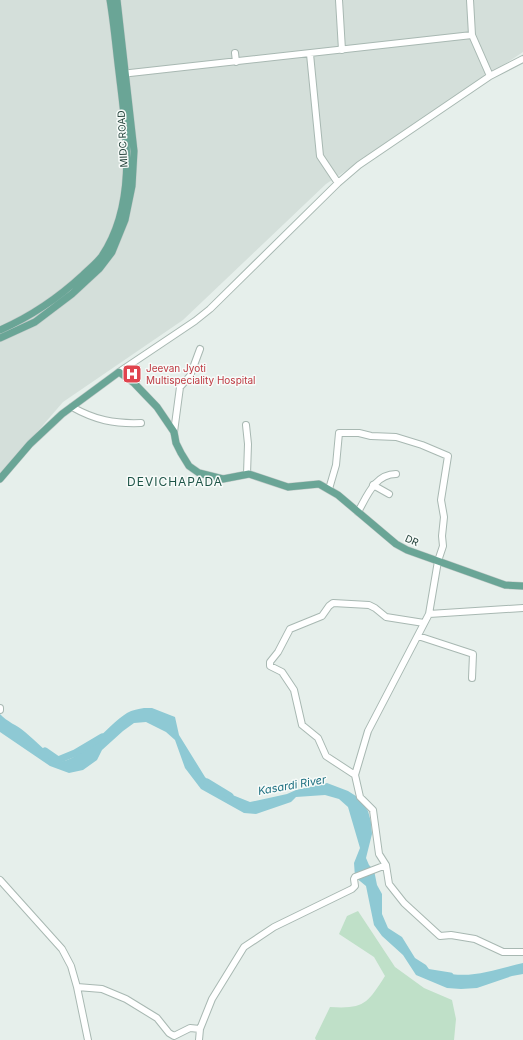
<svg xmlns="http://www.w3.org/2000/svg" width="523" height="1040" viewBox="0 0 523 1040" font-family="Inter,sans-serif">
  <style>
    .built { fill: #d4dfda }
    .green { fill: #bfe0c8 }
    .water { fill: #8ec9d4 }
    .lines { fill: none; stroke-linecap: round; stroke-linejoin: round }
    .river { stroke: #8ec9d4; stroke-width: 7 }
    .minor-casing { stroke: #a8b8b2; stroke-width: 8 }
    .major-casing { stroke: #c2cac8; stroke-width: 8 }
    .minor { stroke: #fff; stroke-width: 6 }
    .major { stroke: #6aa596; stroke-width: 7 }
    .labels { text-anchor: middle; stroke-width: 3; stroke-linejoin: round; paint-order: stroke }
    .street-label { font-size: 10px; fill: #24423a; stroke: #f7fbf9 }
    .health-label { font-size: 10px; fill: #be3a42; stroke: #f7fbf9; text-anchor: start }
    .water-label { font-size: 11px; font-style: italic; fill: #1c6f80; stroke: #f7fbf9 }
    .quarter-label { font-size: 12px; letter-spacing: 1px; fill: #1f5548; stroke: #f7fbf9 }
  </style>
  <rect width="100%" height="100%" fill="#e6efeb"/>
  <path class="built" d="M 0,0 L 523,0 L 523,52 L 326,184 L 183,320 L 63,402 L 0,475 Z"/>
  <path class="green" d="M 358,911 L 395,967 L 424,988 L 452,1000 L 456,1019 L 454,1040 L 316,1040 L 315,1038 L 330,1007 C 364,1009 367,1004 385,976 L 374,957 L 339,934 L 347,916 Z"/>
  <path class="water" d="M 144,708 L 152,708 L 175,717 L 179,735 L 205,777 L 215,788 L 250,802 L 287,794 L 296,790 L 327,783 L 348,791 L 359,798 L 368,811 L 371,822 L 372,834 L 366,858 L 369,865 L 374,870 L 377,885 L 382,894 L 382,914 L 388,928 L 402,937 L 415,958 L 426,965 L 431,972 L 441,976 L 442,972 C 470,980 496,969 523,963 L 523,974 L 512,976 L 477,988 L 461,989 L 447,988 L 416,975 L 403,955 L 382,936 L 374,925 L 366,886 L 355,877 L 354,863 L 360,848 L 348,807 L 339,799 L 325,795 L 296,797 L 291,802 L 256,814 L 244,813 L 201,789 L 185,768 L 175,740 L 166,732 L 146,722 L 134,723 L 123,731 L 102,750 L 97,760 L 83,770 L 69,773 L 50,766 L 0,732 L 0,714 C 7,722 17,725 25,732 C 36,742 47,751 57,762 C 83,761 106,726 127,713 C 132,710 139,709 144,708 Z"/>
  <g class="lines">
    <path class="river" d="M 45,751 L 58,760 L 75,753 L 102,737
      M 207,782 L 230,796
      M 425,972 L 450,976"/>
    <g class="minor-casing">
      <path id="minor" d="M 339,0 L 342,50
        M 470,0 L 472,35 L 490,76
        M 235,53 L 236,62
        M 310,54 L 320,156 L 338,183
        M 121,74 L 472,35
        M 119,372 L 195,321 L 210,309 L 338,183 L 359,165 L 490,76 L 523,59
        M 72,407 C 95,420 114,424 141,423
        M 246,425 L 248,444 L 247,474
        M 174,432 L 180,387 L 190,376 L 200,349
        M 373,485 L 389,494
        M 329,489 L 336,465 L 339,433 L 359,433 L 371,436 L 396,437 L 422,445 L 448,456 L 441,500 L 444,517 L 442,536 L 443,546 L 438,561 L 429,614 L 368,731 L 355,775 L 360,797 L 373,810 L 379,854 L 386,865 L 389,884 L 404,903 L 440,936 L 451,935 L 475,939 L 503,952 L 523,952
        M 358,512 C 367,496 375,474 396,474
        M 429,614 L 523,608
        M 418,636 L 473,654 L 472,678
        M 0,708 L 0,710
        M 355,775 L 326,756 L 318,738 L 302,725 L 294,690 L 282,672 L 270,666 L 270,662 L 278,652 L 290,629 L 322,616 L 329,606 L 333,603 L 369,605 L 375,608 L 386,617 L 424,623
        M 0,880 L 62,949 L 71,966 L 77,987 L 102,989 L 126,999 L 157,1018 L 169,1033 L 174,1036 L 190,1028 L 200,1029
        M 77,987 L 88,1040
        M 199,1040 L 200,1029 L 212,999 L 244,947 L 274,927 L 352,889 L 355,886 L 354,879 L 355,877 L 386,865"/>
    </g>
    <g class="major-casing">
      <path id="major" d="M 0,330 C 32,316 57,299 83,275 C 89,269 97,263 102,256 C 138,202 126,132 119,72 C 116,48 114,24 110,0
        M 0,338 L 35,322 L 72,294 L 99,269 L 112,252 L 125,220 L 132,186 L 134,151 L 117,0
        M 0,479 L 30,444 L 62,414 L 119,372 L 134,383 L 157,407 L 174,432 L 176,443 L 181,453 L 189,466 L 199,473 L 223,479 L 249,474 L 288,487 L 319,484 L 338,495 L 396,544 L 407,550 L 505,585 L 523,586"/>
    </g>
    <use href="#minor" class="minor"/>
    <use href="#major" class="major"/>
  </g>
  <defs>
    <g id="hospital-square" transform="scale(1)"><rect x="-9" y="-9" width="18" height="18" rx="4" fill="#e0444e" stroke="#f7fbf9"/><path d="M-5-5h3v3.5h4V-5h3V5h-3V1.5h-4V5h-3Z" fill="#fff"/></g>
  </defs>
  <g fill-rule="evenodd">
    <use href="#hospital-square" x="132" y="374"/>
  </g>
  <g class="labels">
    <g class="street-label">
      <text transform="translate(122 139) rotate(-93)" y="4">MIDC ROAD</text>
      <text transform="translate(412 540) rotate(24)" y="4">DR</text>
    </g>
    <g class="health-label">
      <text x="146" y="372">Jeevan Jyoti<tspan x="146" dy="12">Multispeciality Hospital</tspan></text>
    </g>
    <g class="water-label">
      <text transform="translate(292 785) rotate(-10)" y="4">Kasardi River</text>
    </g>
    <g class="quarter-label">
      <text x="175" y="486">DEVICHAPADA</text>
    </g>
  </g>
</svg>
